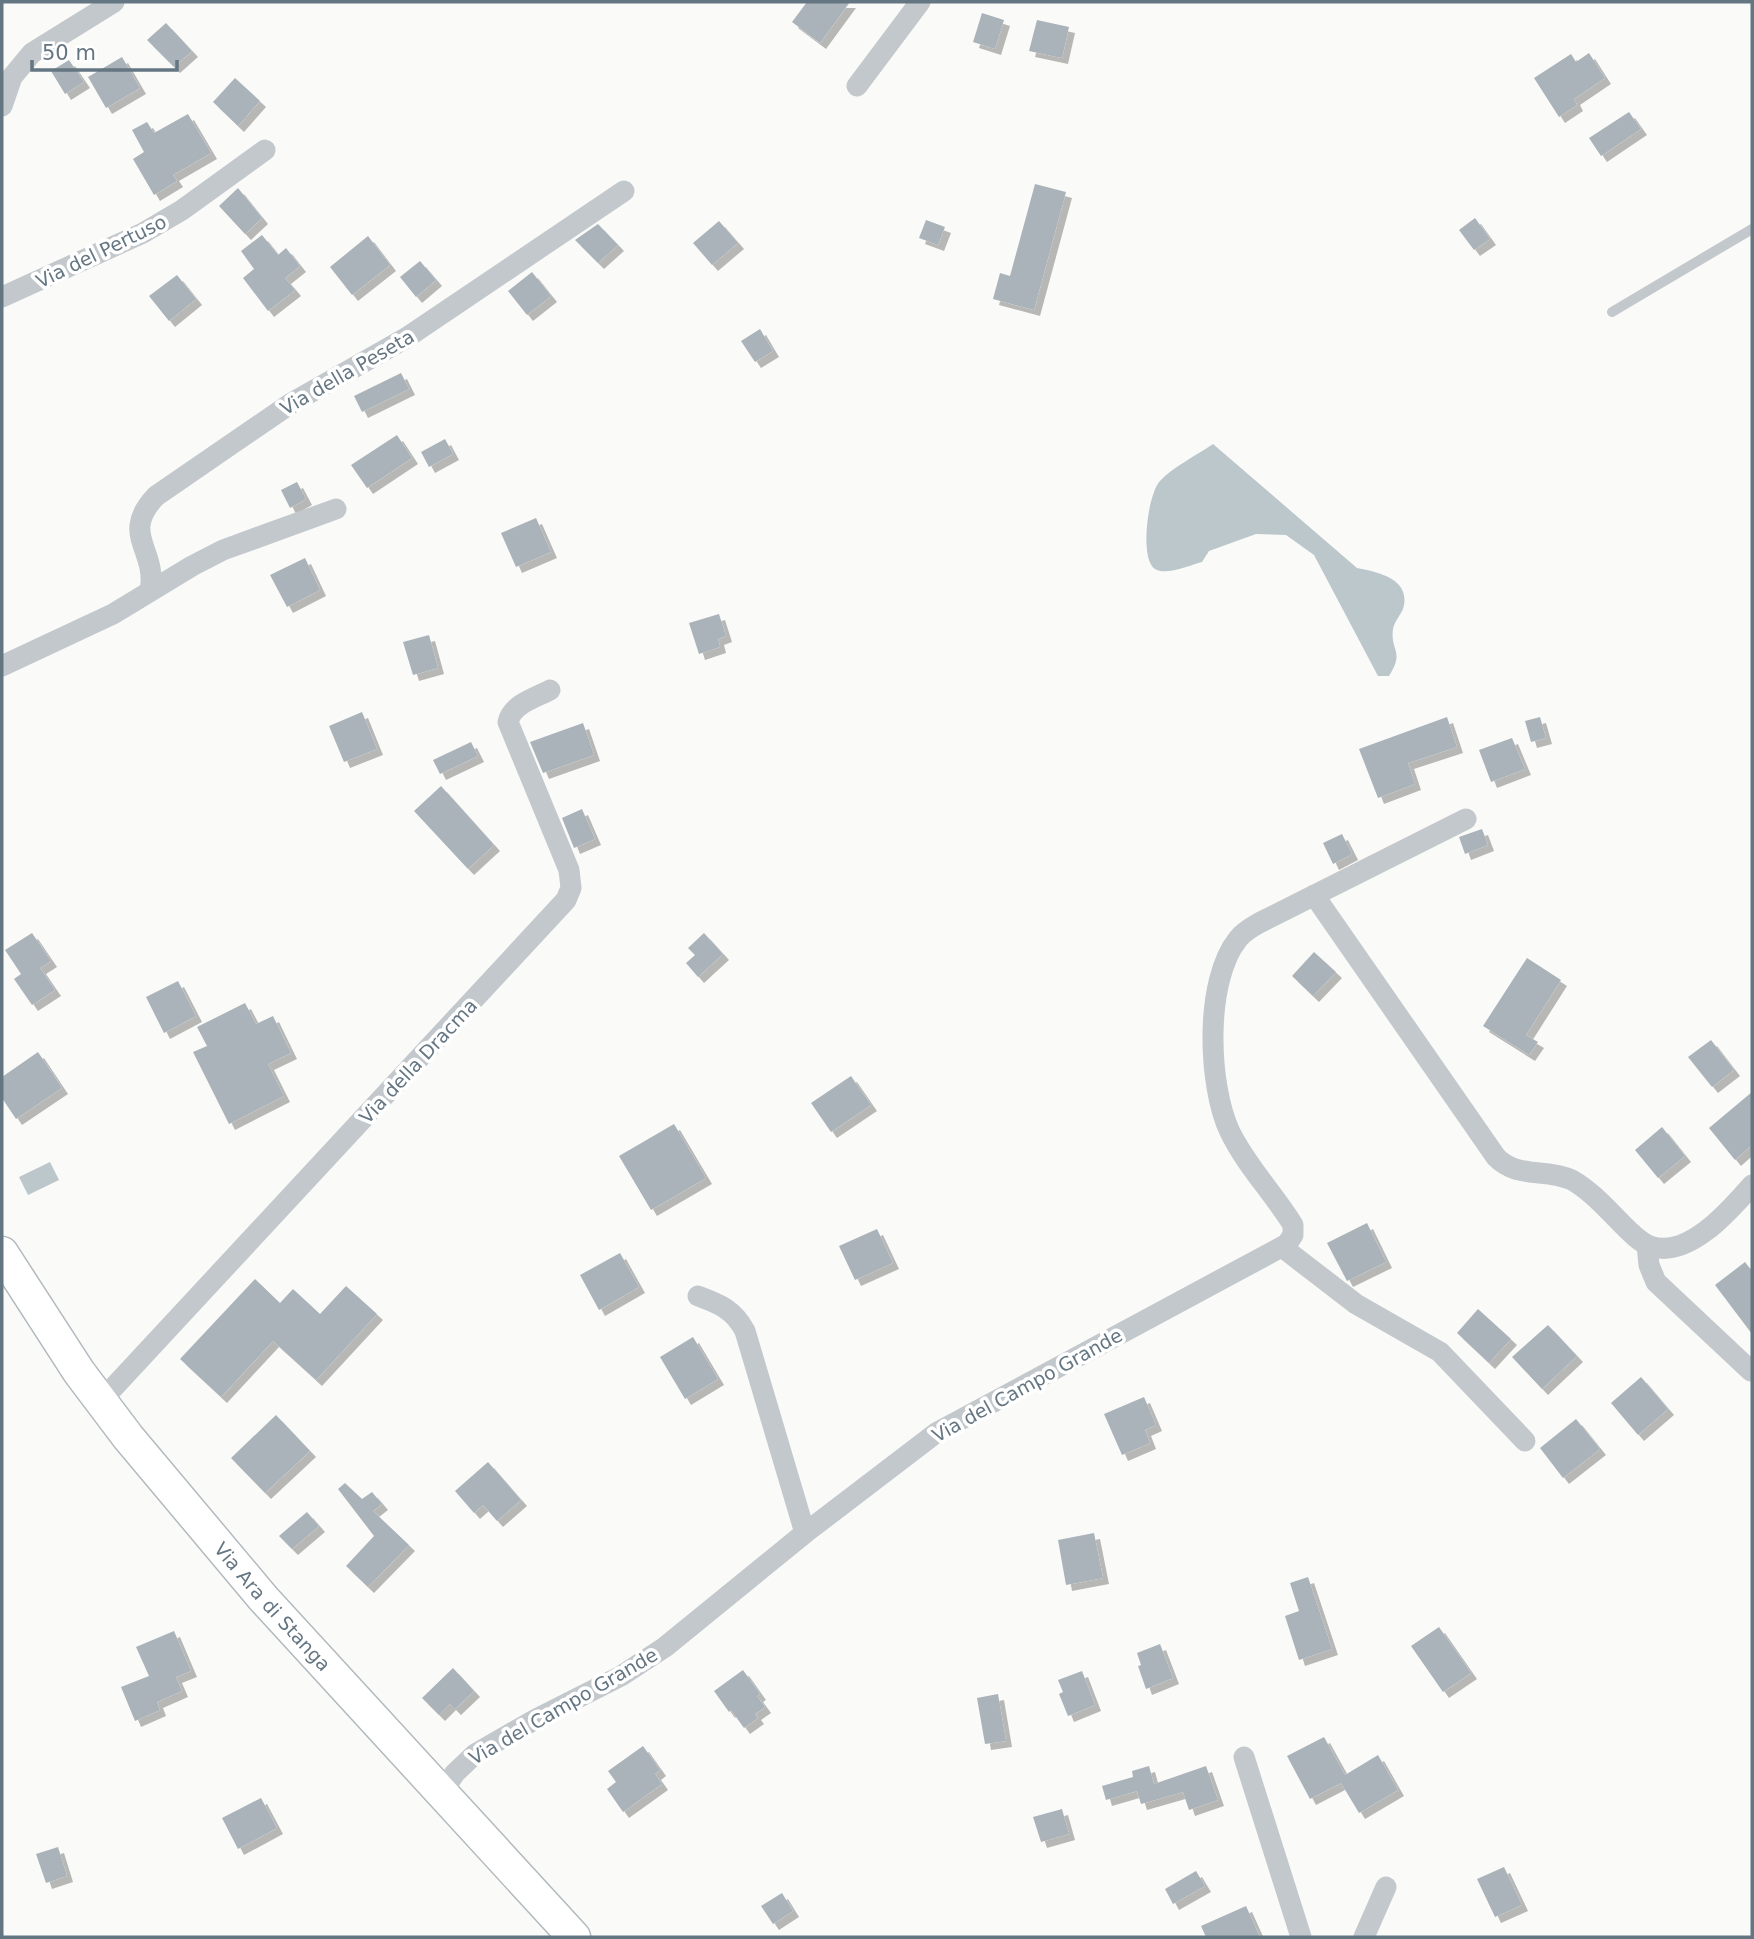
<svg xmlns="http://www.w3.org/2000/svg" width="1754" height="1939" viewBox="0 0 1754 1939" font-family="'DejaVu Sans',sans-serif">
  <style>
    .water { fill: #bbc7cb }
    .building { fill: #aab3b9; filter: url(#shadow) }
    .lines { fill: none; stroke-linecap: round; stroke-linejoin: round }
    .secondary-casing { stroke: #b3babf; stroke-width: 35 }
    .lane { stroke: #c3c8cc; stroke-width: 10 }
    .street { stroke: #c3c8cc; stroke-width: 21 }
    .secondary { stroke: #fff; stroke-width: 32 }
    .labels { text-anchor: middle; stroke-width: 7; stroke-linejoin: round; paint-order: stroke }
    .street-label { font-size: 19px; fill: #657683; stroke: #fff }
  </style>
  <defs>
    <filter id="shadow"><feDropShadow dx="6" dy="6" stdDeviation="0" flood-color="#0004"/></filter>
  </defs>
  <rect width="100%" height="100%" fill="#fafaf8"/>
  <path class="water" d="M 1213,444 L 1357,568 C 1378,572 1412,579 1403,609 C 1400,616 1394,622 1393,629 C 1390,651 1405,651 1389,676 L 1378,676 L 1314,555 L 1286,535 L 1256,534 L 1209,551 L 1202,562 C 1190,565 1166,576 1155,569 C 1139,559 1148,493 1160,481 C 1173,467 1197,455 1213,444 Z
    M 50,1162 L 59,1180 L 28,1195 L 19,1177 Z"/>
  <path class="building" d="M 807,2 L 850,2 L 820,43 L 792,22 Z
    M 982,13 L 1004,20 L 995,49 L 973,42 Z
    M 1037,20 L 1069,27 L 1062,58 L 1029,51 Z
    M 166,23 L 192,51 L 174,67 L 147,40 Z
    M 1589,53 L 1605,78 L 1574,99 L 1577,105 L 1559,117 L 1534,78 L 1571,54 L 1576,62 Z
    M 122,57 L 140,88 L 106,108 L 88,77 Z
    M 69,60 L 84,82 L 65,94 L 51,71 Z
    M 235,78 L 260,101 L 238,126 L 213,102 Z
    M 1629,112 L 1641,129 L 1601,156 L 1589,138 Z
    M 188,114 L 211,153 L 173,175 L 177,181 L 154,195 L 133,159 L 144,152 L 132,130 L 147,122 L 154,133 Z
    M 1035,184 L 1066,192 L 1034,310 L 993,299 L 1000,273 L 1010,276 Z
    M 238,188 L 262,218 L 245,234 L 219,206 Z
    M 1475,218 L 1490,239 L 1474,250 L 1459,230 Z
    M 926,220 L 945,227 L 938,245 L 919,238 Z
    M 719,221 L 738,243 L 712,265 L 693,243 Z
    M 598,224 L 618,245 L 598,263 L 575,240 Z
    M 262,235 L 278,255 L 286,248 L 300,266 L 285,278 L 295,290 L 268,311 L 243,278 L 254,269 L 241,251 Z
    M 368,236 L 390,265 L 352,295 L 330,267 Z
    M 420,261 L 436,280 L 416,297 L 400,277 Z
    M 532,272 L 551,296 L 527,315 L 508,291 Z
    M 177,275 L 196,299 L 169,321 L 149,296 Z
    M 760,329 L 773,351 L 755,362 L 741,341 Z
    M 401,373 L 409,389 L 362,412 L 354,396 Z
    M 397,435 L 412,458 L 367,488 L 351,465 Z
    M 445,439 L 453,454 L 429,467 L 421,452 Z
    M 297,482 L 306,499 L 290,508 L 281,490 Z
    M 536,518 L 551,552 L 516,567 L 501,533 Z
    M 305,558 L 320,590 L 287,607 L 270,575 Z
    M 719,614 L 726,636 L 718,639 L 720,647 L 699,654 L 689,623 Z
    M 429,635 L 438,668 L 413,675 L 403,642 Z
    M 362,712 L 377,749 L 344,762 L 329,726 Z
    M 1447,717 L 1457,747 L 1408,763 L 1415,784 L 1378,798 L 1359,749 Z
    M 1540,717 L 1546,738 L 1531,742 L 1525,721 Z
    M 583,723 L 594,755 L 543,773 L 530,742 Z
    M 1512,738 L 1525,769 L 1491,782 L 1479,750 Z
    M 471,742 L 478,756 L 440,774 L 433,760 Z
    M 441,786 L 494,845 L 468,869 L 414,811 Z
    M 582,809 L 595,839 L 574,848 L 562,818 Z
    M 1482,829 L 1488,845 L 1465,854 L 1459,837 Z
    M 1342,834 L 1352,854 L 1333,864 L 1323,843 Z
    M 32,933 L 51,961 L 40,968 L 55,990 L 32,1005 L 14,979 L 21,974 L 5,950 Z
    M 704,933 L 723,954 L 698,977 L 686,963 L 695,955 L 688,948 Z
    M 1314,952 L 1336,972 L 1313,996 L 1292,976 Z
    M 1527,958 L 1561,980 L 1526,1035 L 1538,1042 L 1529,1055 L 1483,1026 Z
    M 178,981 L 196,1016 L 164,1033 L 146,997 Z
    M 245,1003 L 256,1024 L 273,1016 L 291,1053 L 268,1064 L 284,1096 L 229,1124 L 193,1052 L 207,1046 L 197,1027 Z
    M 1711,1040 L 1734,1070 L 1712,1087 L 1688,1057 Z
    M 38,1052 L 62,1088 L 16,1119 L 2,1098 L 2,1077 Z
    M 851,1076 L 871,1105 L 831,1132 L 811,1103 Z
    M 1752,1092 L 1752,1145 L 1735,1160 L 1709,1128 Z
    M 674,1124 L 706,1178 L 651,1210 L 619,1156 Z
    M 1662,1127 L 1685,1156 L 1658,1178 L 1635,1150 Z
    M 1367,1223 L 1386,1262 L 1347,1281 L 1327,1243 Z
    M 877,1229 L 893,1263 L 855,1280 L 839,1246 Z
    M 620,1253 L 639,1287 L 599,1310 L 580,1275 Z
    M 1745,1262 L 1752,1271 L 1752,1334 L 1715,1285 Z
    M 255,1279 L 280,1303 L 293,1289 L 320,1314 L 346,1286 L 377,1314 L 316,1380 L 273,1341 L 221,1397 L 180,1359 Z
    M 1478,1309 L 1511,1339 L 1489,1363 L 1457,1333 Z
    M 1548,1325 L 1577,1356 L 1542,1389 L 1512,1357 Z
    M 693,1337 L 718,1379 L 685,1399 L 660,1357 Z
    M 1641,1377 L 1668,1409 L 1638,1435 L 1611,1403 Z
    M 1144,1397 L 1156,1425 L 1145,1430 L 1150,1443 L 1122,1455 L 1104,1414 Z
    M 276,1415 L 310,1451 L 265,1493 L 231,1458 Z
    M 1576,1419 L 1600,1449 L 1563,1478 L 1540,1448 Z
    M 488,1462 L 521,1500 L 497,1521 L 483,1505 L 474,1513 L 455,1491 Z
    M 345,1483 L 362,1499 L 372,1492 L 382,1504 L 373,1511 L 409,1545 L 368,1587 L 346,1566 L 374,1536 L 338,1489 Z
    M 307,1512 L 319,1526 L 292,1549 L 279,1536 Z
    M 1094,1533 L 1103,1578 L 1066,1585 L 1058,1540 Z
    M 1308,1577 L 1332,1649 L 1299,1660 L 1285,1616 L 1299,1611 L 1290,1583 Z
    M 1439,1627 L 1471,1673 L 1443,1692 L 1411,1646 Z
    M 174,1631 L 191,1671 L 176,1677 L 182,1691 L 157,1702 L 160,1710 L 135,1721 L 121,1687 L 149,1676 L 136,1647 Z
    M 1160,1644 L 1173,1678 L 1146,1689 L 1138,1666 L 1141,1665 L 1137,1653 Z
    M 453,1668 L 474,1691 L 455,1709 L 450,1704 L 439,1715 L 422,1698 Z
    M 743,1670 L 760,1694 L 757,1696 L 765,1707 L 755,1714 L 758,1718 L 744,1728 L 731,1710 L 729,1712 L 714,1691 Z
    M 1082,1671 L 1095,1705 L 1068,1716 L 1059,1694 L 1063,1692 L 1058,1680 Z
    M 998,1694 L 1006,1741 L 985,1744 L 977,1698 Z
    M 1324,1737 L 1345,1775 L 1378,1755 L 1398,1790 L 1359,1813 L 1341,1783 L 1310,1799 L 1287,1756 Z
    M 643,1746 L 660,1770 L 655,1774 L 662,1784 L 623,1812 L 607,1789 L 616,1782 L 608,1771 Z
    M 1149,1766 L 1154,1784 L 1206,1766 L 1218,1800 L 1189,1810 L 1183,1792 L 1141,1804 L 1137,1791 L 1106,1800 L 1102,1786 L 1133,1777 L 1132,1771 Z
    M 261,1798 L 277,1828 L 238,1849 L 222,1818 Z
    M 1062,1809 L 1069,1834 L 1041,1842 L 1033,1817 Z
    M 58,1847 L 67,1876 L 46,1883 L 36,1854 Z
    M 1504,1867 L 1522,1905 L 1495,1917 L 1477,1879 Z
    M 1196,1871 L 1205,1886 L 1173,1904 L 1165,1889 Z
    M 782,1893 L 793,1911 L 773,1924 L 761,1906 Z
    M 1246,1906 L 1260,1937 L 1206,1937 L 1201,1926 Z"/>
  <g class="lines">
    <g class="secondary-casing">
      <g id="secondary">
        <path id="s1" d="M 2,1253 L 79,1372 L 128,1437 L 263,1598 L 574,1937"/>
      </g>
    </g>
    <path class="lane" d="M 1612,312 L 1752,229"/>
    <path class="street" d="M 857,86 L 920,2
      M 2,106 L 12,77 L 32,53 L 114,2
      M 2,297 L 143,233 L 182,210 L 265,150
      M 150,591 C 158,549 119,535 156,496 L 290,404 L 406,338 L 624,191
      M 2,666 L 113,614 L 192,566 L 223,550 L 336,509
      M 1314,895 L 1496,1157 C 1517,1179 1546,1168 1572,1180 C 1591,1191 1605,1207 1621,1223 C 1629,1231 1639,1242 1650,1246 C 1688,1260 1731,1209 1752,1185
      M 1647,1245 L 1649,1265 L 1656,1282 L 1751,1371
      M 1282,1247 L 1356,1304 L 1440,1352 L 1525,1441
      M 698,1296 C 720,1304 734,1310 745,1331 L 805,1533
      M 100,1402 L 566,900 L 571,888 L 569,870 L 508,722 C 512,704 535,698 550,690
      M 1244,1757 L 1301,1937
      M 442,1792 L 455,1773 L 475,1754 L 536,1719 L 621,1676 L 665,1647 L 805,1533 L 936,1433 L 1287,1244 L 1293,1235 L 1293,1225 C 1274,1194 1246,1165 1230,1132 C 1208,1086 1204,981 1238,939 C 1243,932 1252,927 1259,923 L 1466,819
      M 1364,1937 L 1386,1887"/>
    <use href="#secondary" class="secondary"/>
  </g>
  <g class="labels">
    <g class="street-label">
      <text transform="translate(101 251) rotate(-26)" y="7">Via del Pertuso</text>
      <text transform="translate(347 372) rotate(-30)" y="7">Via della Peseta</text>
      <text transform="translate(418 1061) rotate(-47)" y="7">Via della Dracma</text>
      <text transform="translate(1027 1385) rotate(-29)" y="7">Via del Campo Grande</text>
      <text dy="7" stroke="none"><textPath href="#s1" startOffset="446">Via Ara di Stanga</textPath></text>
      <text transform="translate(563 1706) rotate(-30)" y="7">Via del Campo Grande</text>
    </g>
  </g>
  <rect width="1754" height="1939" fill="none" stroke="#657683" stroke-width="7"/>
  <path d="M32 60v10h145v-10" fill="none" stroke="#657683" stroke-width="3.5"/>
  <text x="42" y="60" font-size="21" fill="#657683" stroke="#ffffff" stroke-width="5" paint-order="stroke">50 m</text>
</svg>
